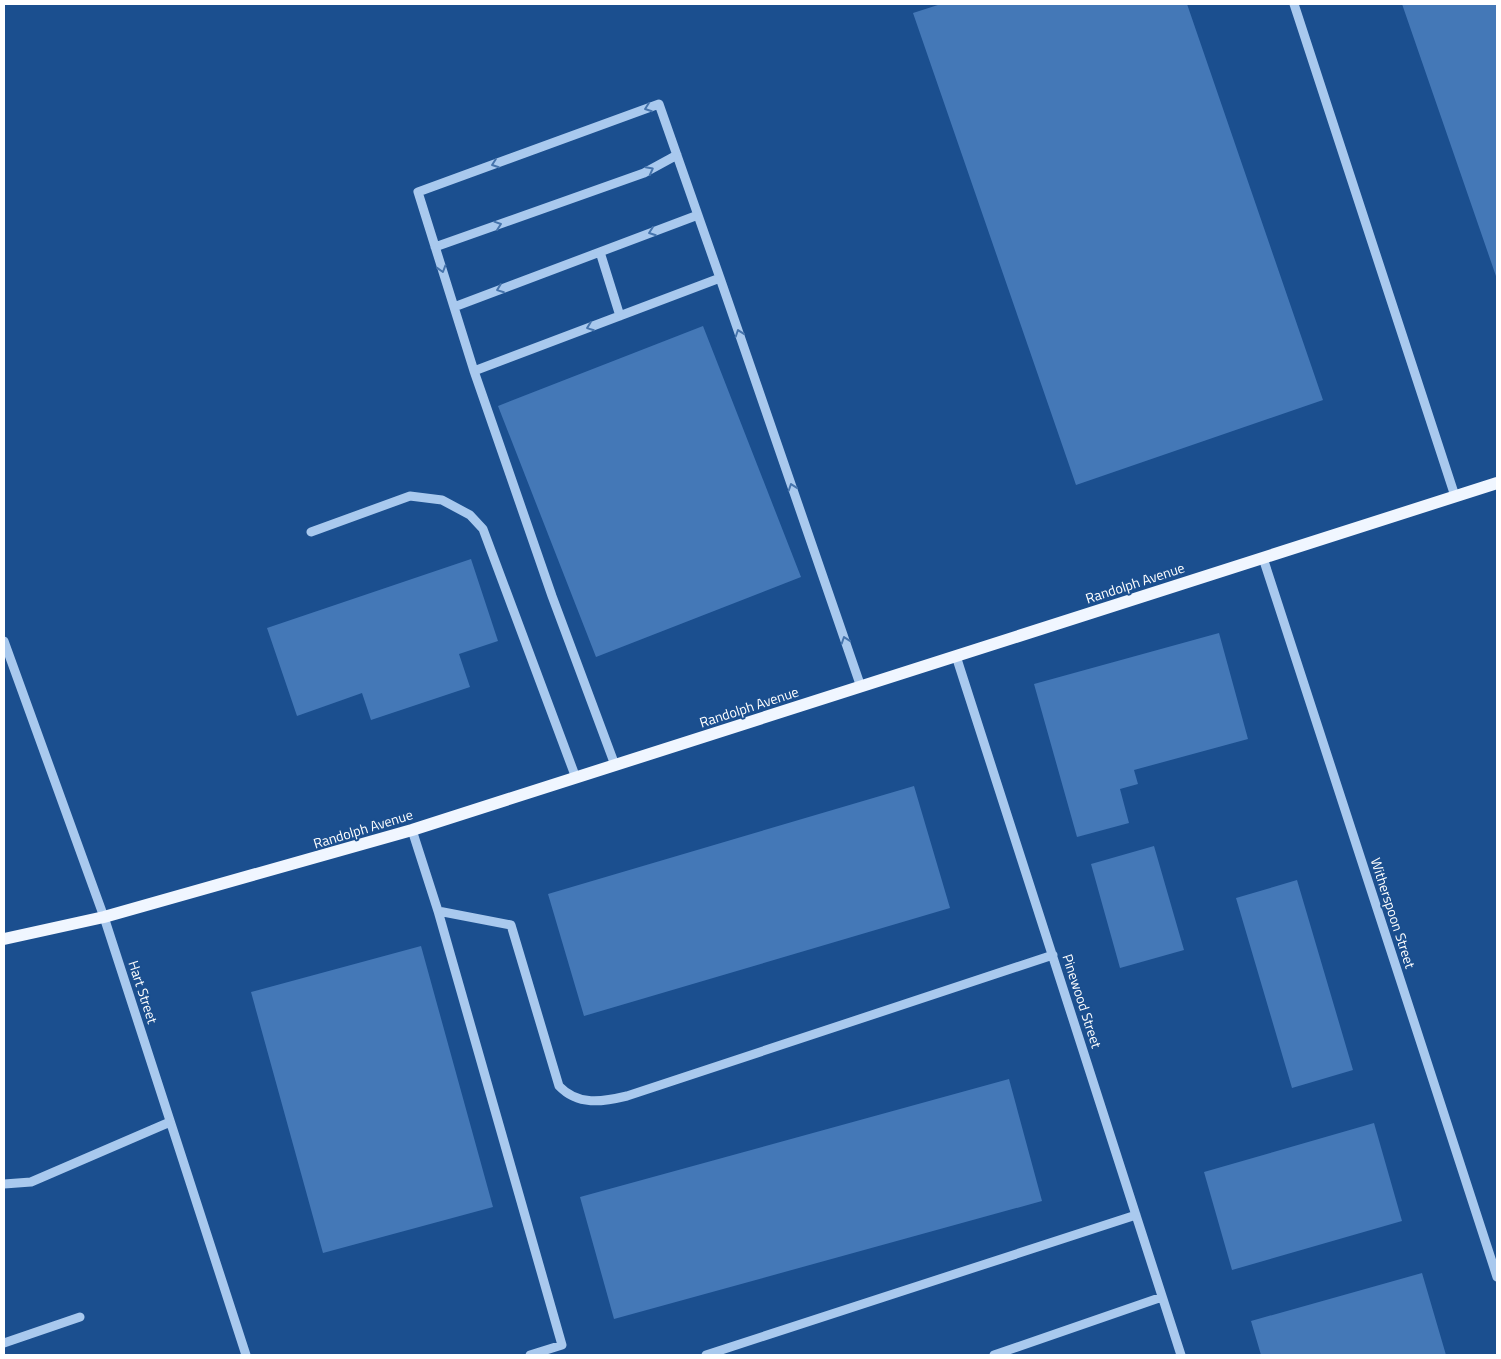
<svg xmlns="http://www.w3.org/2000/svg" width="1501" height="1359" viewBox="0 0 1501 1359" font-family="'Titillium Web',sans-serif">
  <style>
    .building { fill: #4478b7 }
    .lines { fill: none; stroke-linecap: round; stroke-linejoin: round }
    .minor { stroke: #a9c9ee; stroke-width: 9 }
    .major { stroke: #f0f6ff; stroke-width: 12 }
    .oneway { stroke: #4674ac }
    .labels { text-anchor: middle; stroke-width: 4; stroke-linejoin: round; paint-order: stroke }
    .street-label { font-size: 14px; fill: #fff; stroke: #1b4f8f }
  </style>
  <rect width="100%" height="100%" fill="#1b4f8f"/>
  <path class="building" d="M 941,4 L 1187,4 L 1323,400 L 1076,485 L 913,13 Z
    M 1402,4 L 1497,4 L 1497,279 Z
    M 703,326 L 801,577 L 596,657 L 498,406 Z
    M 471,559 L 498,641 L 459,654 L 470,687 L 371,720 L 362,693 L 297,716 L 267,628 Z
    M 1219,633 L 1248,739 L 1134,770 L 1138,784 L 1120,789 L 1129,823 L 1077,837 L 1034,684 Z
    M 914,786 L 950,908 L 584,1016 L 548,894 Z
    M 1154,846 L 1184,950 L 1120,968 L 1091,864 Z
    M 1297,880 L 1353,1070 L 1292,1088 L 1236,898 Z
    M 421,946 L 493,1207 L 323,1253 L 251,992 Z
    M 1009,1079 L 1042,1201 L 614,1319 L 580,1197 Z
    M 1374,1123 L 1402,1221 L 1232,1270 L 1204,1172 Z
    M 1422,1273 L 1446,1355 L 1261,1355 L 1251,1321 Z"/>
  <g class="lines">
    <path class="minor" d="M 1294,4 L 1455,496
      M 435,247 L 644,173 L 677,155
      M 600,252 L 620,316
      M 454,307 L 698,215
      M 474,371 L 418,192 L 659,104 L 720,278
      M 311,532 L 410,496 L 442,500 L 470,515 L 483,529 L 576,778
      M 1263,558 L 1497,1277
      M 4,641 L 104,917 L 246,1355
      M 956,656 L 1181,1355
      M 615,765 L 552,596 L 474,371 L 720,278 L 861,687
      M 412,830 L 438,911 L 562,1345 L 530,1355
      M 438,911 L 511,925 L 559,1086 C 578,1106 602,1102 627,1096 L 1053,955
      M 4,1184 L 31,1182 L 170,1122
      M 4,1343 L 80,1317
      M 706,1355 L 1136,1215
      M 994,1355 L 1162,1297"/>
    <path class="major" d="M 4,939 L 104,917 L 412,830 L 1497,483"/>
  </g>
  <defs><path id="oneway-chevron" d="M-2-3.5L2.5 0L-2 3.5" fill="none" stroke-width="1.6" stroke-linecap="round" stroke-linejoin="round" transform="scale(1.25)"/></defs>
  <g class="oneway">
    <use href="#oneway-chevron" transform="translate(648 108) rotate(160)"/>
    <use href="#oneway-chevron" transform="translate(495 164) rotate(160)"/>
    <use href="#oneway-chevron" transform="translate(650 170) rotate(-28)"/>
    <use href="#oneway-chevron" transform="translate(498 225) rotate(-19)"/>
    <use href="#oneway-chevron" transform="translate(652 232) rotate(160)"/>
    <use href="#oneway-chevron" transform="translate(442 269) rotate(73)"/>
    <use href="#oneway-chevron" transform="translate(500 289) rotate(159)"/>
    <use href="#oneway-chevron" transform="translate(590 327) rotate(159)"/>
    <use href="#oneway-chevron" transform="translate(739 333) rotate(-109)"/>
    <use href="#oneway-chevron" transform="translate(792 487) rotate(-109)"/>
    <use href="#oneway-chevron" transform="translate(845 640) rotate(-109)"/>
  </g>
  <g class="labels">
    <g class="street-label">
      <text transform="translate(1135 583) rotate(-18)" y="5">Randolph Avenue</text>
      <text transform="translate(749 707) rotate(-18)" y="5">Randolph Avenue</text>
      <text transform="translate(363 829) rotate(-17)" y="5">Randolph Avenue</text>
      <text transform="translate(1393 913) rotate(72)" y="5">Witherspoon Street</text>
      <text transform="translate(143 992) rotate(72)" y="5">Hart Street</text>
      <text transform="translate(1082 1001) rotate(72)" y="5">Pinewood Street</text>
    </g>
  </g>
  <rect width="1501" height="1359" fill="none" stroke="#ffffff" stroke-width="10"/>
</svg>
